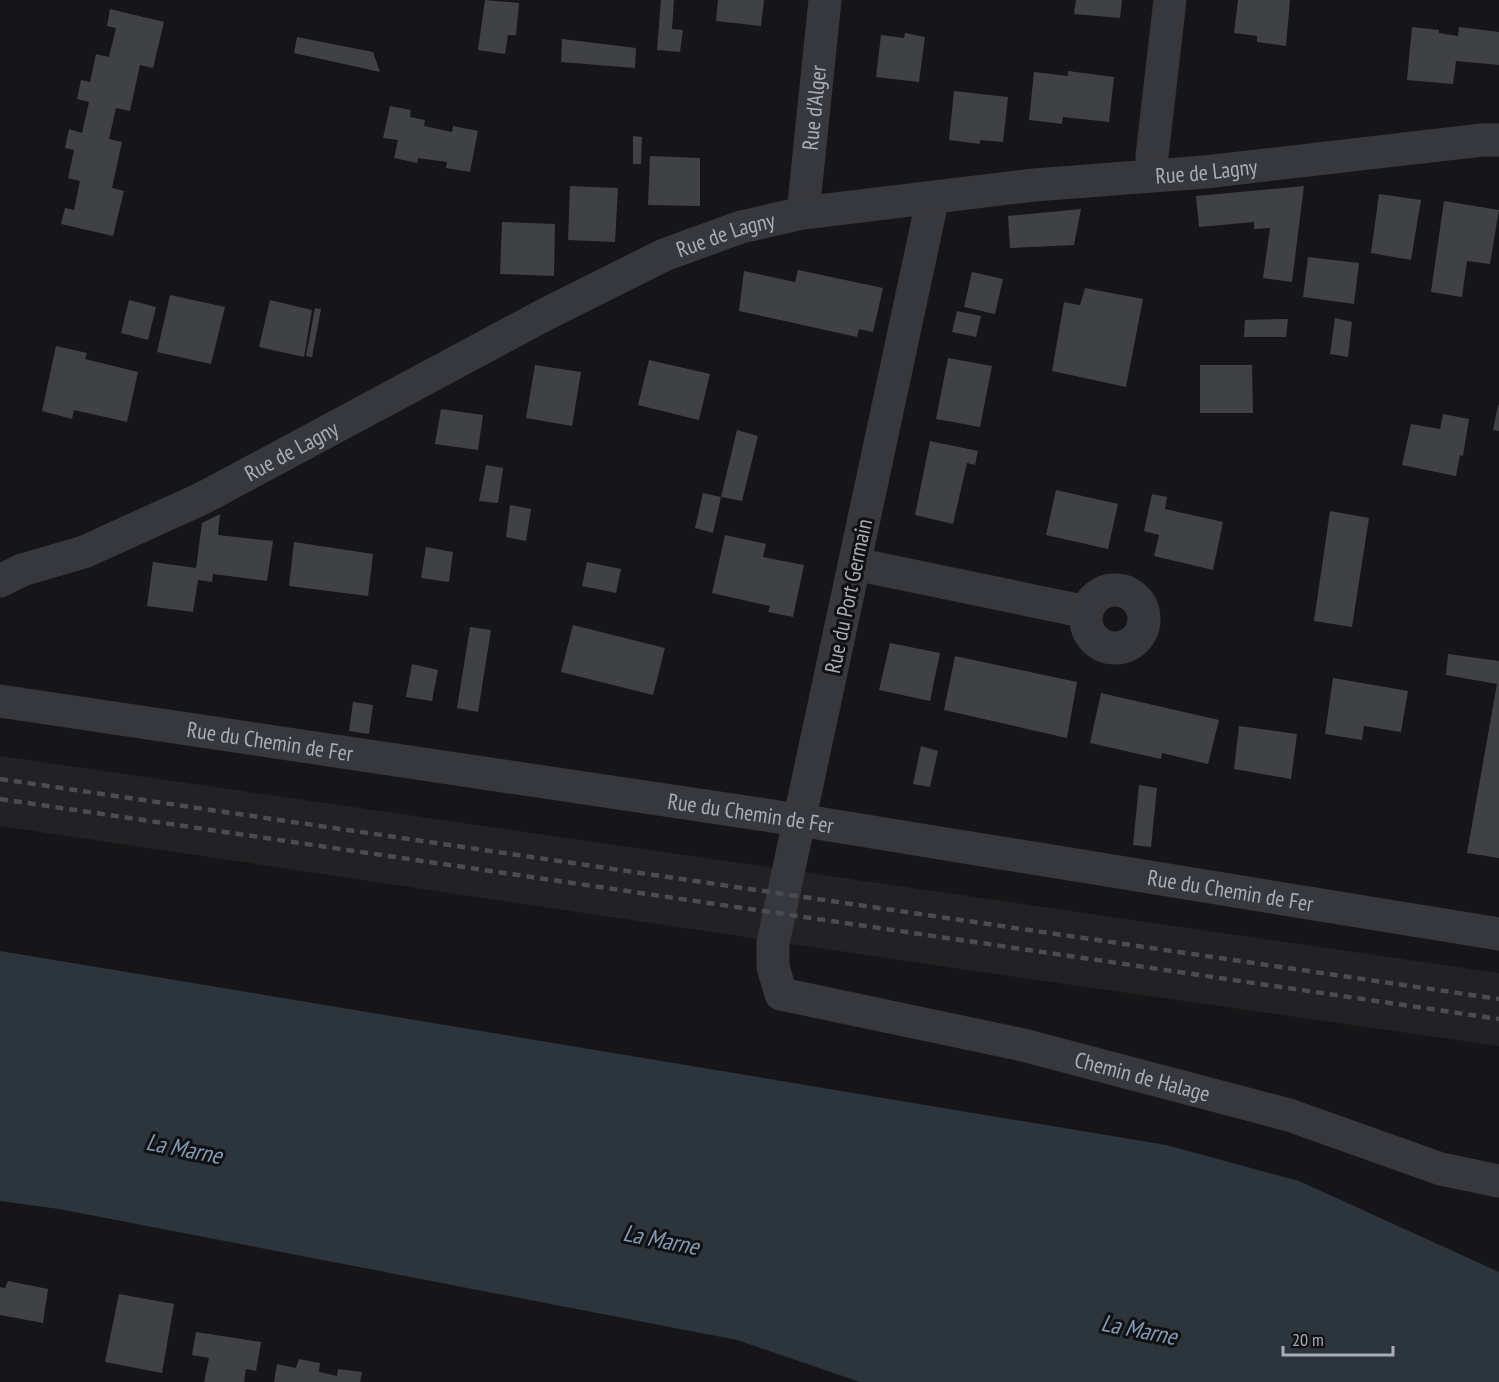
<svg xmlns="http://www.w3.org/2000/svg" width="1499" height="1382" viewBox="0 0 1499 1382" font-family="'PT Sans Narrow',sans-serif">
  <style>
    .built { fill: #222225 }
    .water { fill: #2c353c }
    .building { fill: #404145 }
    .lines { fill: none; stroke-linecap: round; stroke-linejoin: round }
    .minor { stroke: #37383d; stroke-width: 33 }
    .tertiary { stroke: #37383d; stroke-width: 33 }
    .rail { stroke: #4a4c52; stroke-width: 4.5; stroke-dasharray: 8 6; stroke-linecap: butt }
    .labels { text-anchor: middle; stroke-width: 6; stroke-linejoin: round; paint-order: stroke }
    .street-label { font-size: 22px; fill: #a8adb8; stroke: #111113 }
    .water-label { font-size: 24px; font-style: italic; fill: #7f9bb3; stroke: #111113 }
  </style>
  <rect width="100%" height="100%" fill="#161618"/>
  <path class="built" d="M 0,756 L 1499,973 L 1499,1046 L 947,967 L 0,826 Z"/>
  <path class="water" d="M 0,951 L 1166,1145 L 1299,1181 L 1499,1272 L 1499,1382 L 860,1382 L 737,1340 L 59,1209 L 0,1201 Z"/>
  <path class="building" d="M 485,0 L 519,3 L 516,35 L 508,35 L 505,54 L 478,50 Z
    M 661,0 L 674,0 L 672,29 L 683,30 L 680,52 L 657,50 Z
    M 718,0 L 764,0 L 761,26 L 716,21 Z
    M 1076,0 L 1122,0 L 1120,18 L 1074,14 Z
    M 1238,0 L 1290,0 L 1286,46 L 1257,42 L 1257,36 L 1234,33 Z
    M 110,9 L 164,22 L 153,68 L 140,65 L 130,111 L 116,108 L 109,139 L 122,142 L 112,188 L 124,191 L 113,236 L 61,224 L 65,208 L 74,210 L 80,181 L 68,178 L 74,150 L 65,148 L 69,129 L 82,133 L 89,102 L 77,99 L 81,80 L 90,82 L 96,54 L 109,57 L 116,28 L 107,26 Z
    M 1412,27 L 1439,30 L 1439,33 L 1458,36 L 1459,27 L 1499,32 L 1499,65 L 1456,61 L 1453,84 L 1407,80 Z
    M 905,33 L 925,37 L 919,82 L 876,77 L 881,35 L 904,38 Z
    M 297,37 L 373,52 L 380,72 L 294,53 Z
    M 562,39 L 636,48 L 635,68 L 561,62 Z
    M 1068,71 L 1114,77 L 1109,122 L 1063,117 L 1062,124 L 1029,120 L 1034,72 L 1068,76 Z
    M 954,91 L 1008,97 L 1003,142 L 980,140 L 980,144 L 949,140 Z
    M 390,106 L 411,110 L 410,117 L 425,120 L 424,126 L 452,132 L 453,126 L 478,131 L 470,172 L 446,168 L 447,162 L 418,158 L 417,163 L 394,158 L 398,140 L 383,138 Z
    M 633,136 L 642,137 L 641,164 L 633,164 Z
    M 650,156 L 700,158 L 700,206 L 648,205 Z
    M 570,186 L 618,188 L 615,242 L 568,240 Z
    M 1304,186 L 1292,282 L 1263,278 L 1270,228 L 1254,229 L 1254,222 L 1199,227 L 1196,196 Z
    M 1379,194 L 1421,200 L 1411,260 L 1371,253 Z
    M 1444,201 L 1499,210 L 1490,264 L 1467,261 L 1462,297 L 1431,292 Z
    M 1081,209 L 1074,245 L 1010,248 L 1008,216 Z
    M 502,222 L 555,224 L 554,276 L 500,274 Z
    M 1308,257 L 1359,263 L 1354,304 L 1303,297 Z
    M 798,270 L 883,288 L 873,332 L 859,329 L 857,337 L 739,311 L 744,271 L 795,282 Z
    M 972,272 L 1003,279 L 995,314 L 964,307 Z
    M 1085,288 L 1143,299 L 1126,387 L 1052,371 L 1064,302 L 1080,305 Z
    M 170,295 L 225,307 L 211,364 L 157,352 Z
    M 129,300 L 156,307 L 148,340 L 121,333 Z
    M 270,300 L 312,310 L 304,357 L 259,347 Z
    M 315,308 L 321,309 L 312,357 L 306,356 Z
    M 957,311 L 981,316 L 976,337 L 952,332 Z
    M 1335,318 L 1352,322 L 1348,357 L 1330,354 Z
    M 1279,319 L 1288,319 L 1286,337 L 1244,337 L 1245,320 Z
    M 56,346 L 87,353 L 85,359 L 138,372 L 127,422 L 74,410 L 72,419 L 42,411 Z
    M 948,358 L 992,366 L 980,427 L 936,419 Z
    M 649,360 L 710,374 L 699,420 L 638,405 Z
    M 535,365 L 581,372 L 572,426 L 526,418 Z
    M 1200,365 L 1252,365 L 1253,413 L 1200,413 Z
    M 1498,405 L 1499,405 L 1499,431 L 1493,430 Z
    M 441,409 L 483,415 L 478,450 L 435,444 Z
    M 1443,414 L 1469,419 L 1463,456 L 1460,455 L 1456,476 L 1402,465 L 1411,424 L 1440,429 Z
    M 737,430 L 758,436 L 742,501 L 721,497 Z
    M 930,441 L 978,451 L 975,465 L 967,463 L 953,524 L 915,515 Z
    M 486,465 L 503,468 L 498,503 L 479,501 Z
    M 1056,490 L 1118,504 L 1108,549 L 1046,535 Z
    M 703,493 L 721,497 L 713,533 L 695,528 Z
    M 1152,494 L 1167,497 L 1165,509 L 1223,522 L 1213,570 L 1154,556 L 1159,535 L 1144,531 Z
    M 510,505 L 531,509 L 526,541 L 506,537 Z
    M 1330,511 L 1369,518 L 1352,627 L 1314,621 Z
    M 220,514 L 218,535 L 273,541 L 267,581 L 213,574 L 212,582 L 198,580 L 193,612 L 147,606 L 153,562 L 196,568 L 202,523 Z
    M 725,535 L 766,544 L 763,557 L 804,565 L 793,617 L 768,612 L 770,606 L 712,593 Z
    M 294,542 L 373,554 L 368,596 L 289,586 Z
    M 426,547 L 453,552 L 449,582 L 421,578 Z
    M 587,562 L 621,569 L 616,593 L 582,586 Z
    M 573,625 L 665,648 L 653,695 L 561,672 Z
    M 470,627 L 491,630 L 478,712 L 457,708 Z
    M 890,643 L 940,653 L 930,701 L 879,690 Z
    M 1448,654 L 1499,661 L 1499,858 L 1467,853 L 1497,684 L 1446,675 Z
    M 955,656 L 1077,682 L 1067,738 L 944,710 Z
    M 412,664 L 438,670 L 432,701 L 406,697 Z
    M 1333,678 L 1408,691 L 1401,732 L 1364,726 L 1362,740 L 1325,734 Z
    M 1101,693 L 1219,720 L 1208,764 L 1162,753 L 1161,759 L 1090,743 Z
    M 353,702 L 373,705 L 369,734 L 349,731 Z
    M 1239,726 L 1297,734 L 1291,779 L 1234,769 Z
    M 921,746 L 938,751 L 930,787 L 913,784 Z
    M 1139,785 L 1157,788 L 1151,847 L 1133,845 Z
    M 8,1281 L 48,1289 L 43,1323 L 0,1315 L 0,1287 L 5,1288 Z
    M 119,1294 L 174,1304 L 162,1373 L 105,1362 Z
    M 196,1332 L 261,1342 L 256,1371 L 246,1369 L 244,1382 L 204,1382 L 209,1358 L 192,1355 Z
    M 299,1359 L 320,1363 L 319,1372 L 337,1376 L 338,1369 L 362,1372 L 360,1382 L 274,1382 L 277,1364 L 296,1368 Z"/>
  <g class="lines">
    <g class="minor">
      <path d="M 1152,175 L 1152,156 L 1170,0"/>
      <path id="s1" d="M 933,197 L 773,943 L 773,967 L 781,994 L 1023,1045 L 1289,1115 L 1441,1169 L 1499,1181"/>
      <path id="s2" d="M 803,213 L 825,0"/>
      <path d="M 855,564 L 1087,612"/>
      <circle cx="1115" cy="619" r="29"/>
      <path id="s3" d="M 0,701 L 799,820 L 1499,934"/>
    </g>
    <path class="tertiary" id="s4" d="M 0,581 L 22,570 L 84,552 L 203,498 L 546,314 L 664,255 L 741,227 L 803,213 L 1034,185 L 1205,172 L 1482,140 L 1499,140"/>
    <path class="rail" d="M 0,779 L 1499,999
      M 0,799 L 1499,1019"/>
  </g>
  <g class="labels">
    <g class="street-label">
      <text dy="8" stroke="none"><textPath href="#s2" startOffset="106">Rue d'Alger</textPath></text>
      <text dy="8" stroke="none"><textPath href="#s4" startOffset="1292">Rue de Lagny</textPath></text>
      <text dy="8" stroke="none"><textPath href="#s4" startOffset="806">Rue de Lagny</textPath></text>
      <text dy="8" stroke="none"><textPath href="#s4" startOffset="320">Rue de Lagny</textPath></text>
      <text transform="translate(848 596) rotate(-78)" y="8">Rue du Port Germain</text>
      <text dy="8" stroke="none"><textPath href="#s3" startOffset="273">Rue du Chemin de Fer</textPath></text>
      <text dy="8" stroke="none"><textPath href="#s3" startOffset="759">Rue du Chemin de Fer</textPath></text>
      <text dy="8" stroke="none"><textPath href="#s3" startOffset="1245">Rue du Chemin de Fer</textPath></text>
      <text dy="8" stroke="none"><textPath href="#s1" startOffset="1186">Chemin de Halage</textPath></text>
    </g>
    <g class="water-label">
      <text transform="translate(184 1149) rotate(11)" y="8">La Marne</text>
      <text transform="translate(661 1240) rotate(11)" y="8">La Marne</text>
      <text transform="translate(1139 1330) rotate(11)" y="8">La Marne</text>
    </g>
  </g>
  <path d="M1283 1346v9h110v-9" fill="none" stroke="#a8adb8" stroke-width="3"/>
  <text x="1292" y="1346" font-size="18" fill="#a8adb8" stroke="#111113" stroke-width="4.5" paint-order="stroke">20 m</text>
</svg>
